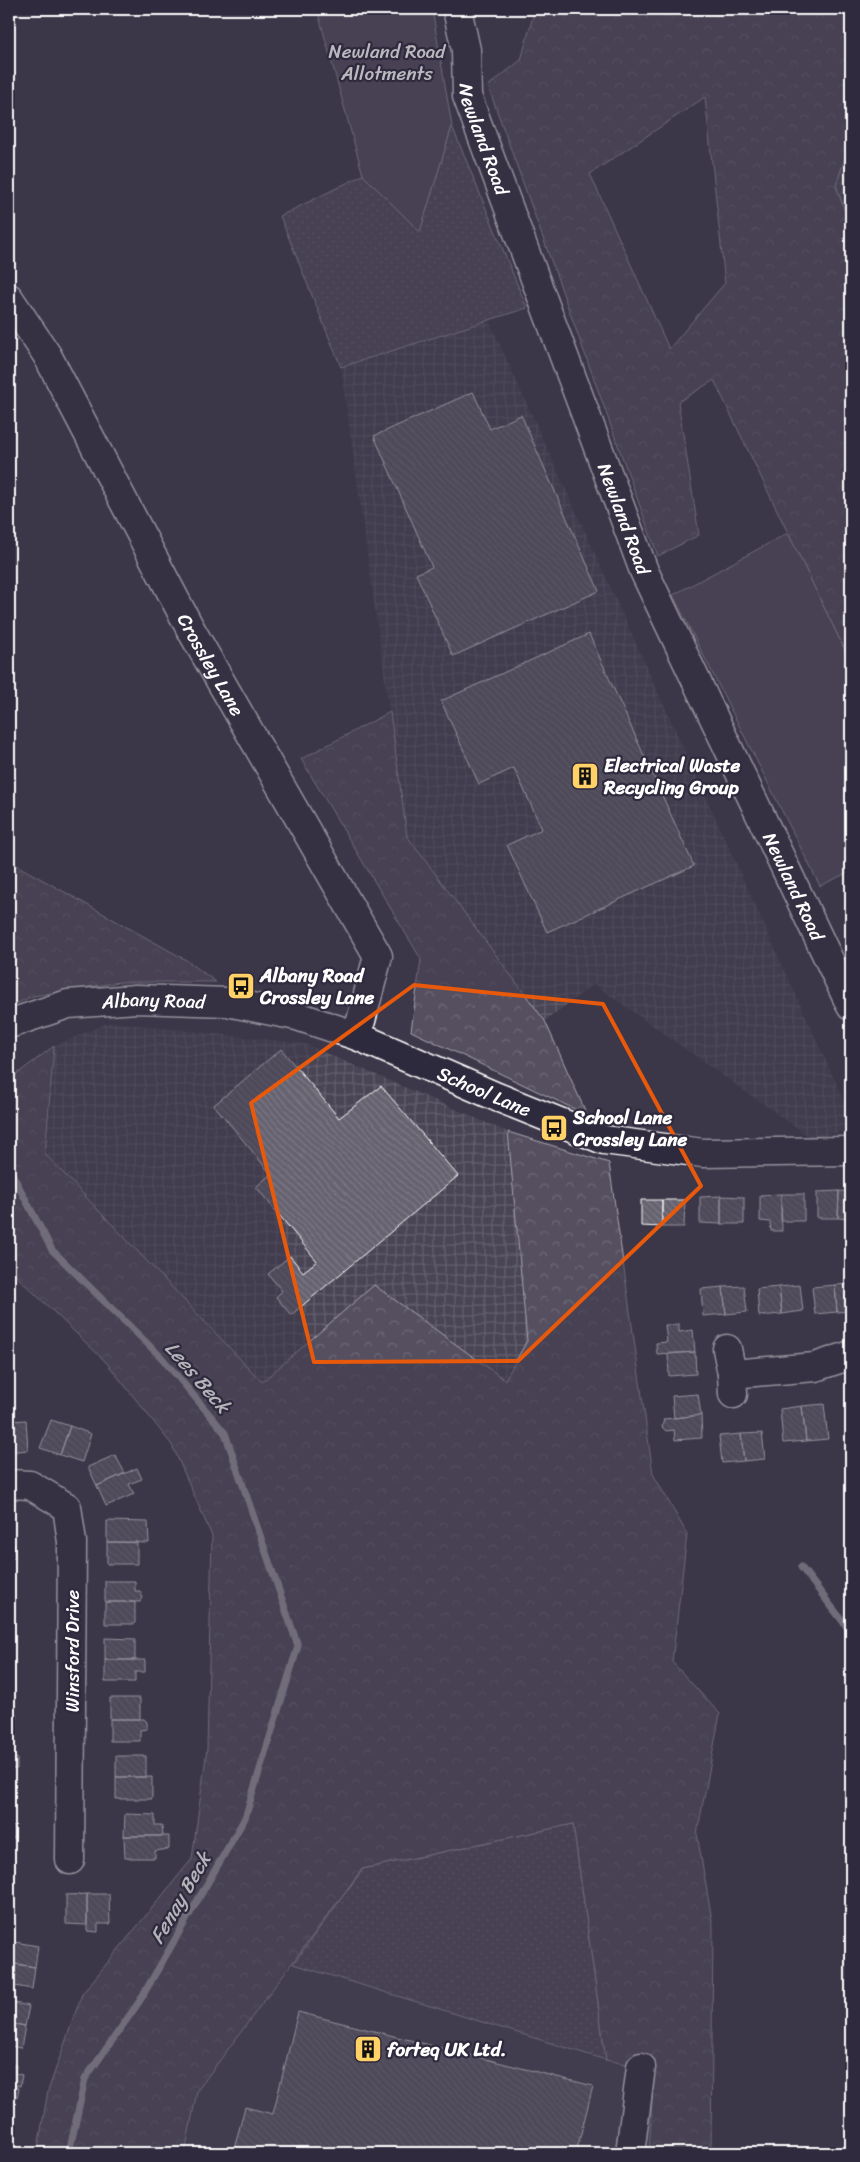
<svg xmlns="http://www.w3.org/2000/svg" width="860" height="2162" viewBox="0 0 860 2162" font-family="Sriracha,sans-serif">
  <style>
    .built { fill: #494455 }
    .industrial { fill: url(#industrial-grid) }
    .grass { fill: url(#grass-dots); stroke: #aaa8b0 }
    .forest { fill: url(#forest-crowns); stroke: #aaa8b0; fill-rule: evenodd }
    .garden { fill: #555060; stroke: #aaa8b0 }
    .lines { fill: none; stroke-linecap: round; stroke-linejoin: round }
    .stream { stroke: #afadb4; stroke-width: 7 }
    .building { fill: url(#building-back-hatch); stroke: #fff }
    .minor-casing { stroke: #fff; stroke-width: 31 }
    .minor { stroke: #2f2a3d; stroke-width: 28 }
    .marked { fill: none; stroke: #e8590c; stroke-width: 4; stroke-linejoin: round }
    .labels { text-anchor: middle; stroke-width: 4.5; stroke-linejoin: round; paint-order: stroke }
    .park-label { font-size: 19px; fill: #bbb9bf; stroke: #2f2a3d }
    .street-label { font-size: 19px; fill: #fff; stroke: #2f2a3d }
    .poi-label { font-size: 19px; font-weight: bold; fill: #fff; stroke: #2f2a3d; text-anchor: start }
    .water-label { font-size: 20px; font-style: italic; fill: #b5b4ba; stroke: #2f2a3d }
  </style>
  <defs>
    <pattern id="industrial-grid" width="8" height="8" patternUnits="userSpaceOnUse" patternTransform="scale(1.25)"><rect width="8" height="8" fill="#494455"/><path d="M0 4h8M4 0v8" fill="none" stroke="#64606e"/></pattern>
    <pattern id="grass-dots" width="8" height="8" patternUnits="userSpaceOnUse" patternTransform="scale(1.25)"><rect width="8" height="8" fill="#555060"/><path d="M2 2h.1M6 6h.1" fill="none" stroke="#6e6a78" stroke-width="1.8" stroke-linecap="round"/></pattern>
    <pattern id="forest-crowns" width="20" height="18" patternUnits="userSpaceOnUse" patternTransform="scale(1.25)"><rect width="20" height="18" fill="#555060"/><path d="M2 6a3 3 0 1 1 6 0M12 15a3 3 0 1 1 6 0" fill="none" stroke="#6e6a78"/></pattern>
    <pattern id="building-back-hatch" width="6" height="6" patternUnits="userSpaceOnUse" patternTransform="scale(1.25)"><rect width="6" height="6" fill="#666270"/><path d="M-1 5l2 2M0 0l6 6M5-1l2 2" fill="none" stroke="#7d7a85"/></pattern>
  </defs>
  <rect width="100%" height="100%" fill="#3c3749"/>
  <filter id="ink" filterUnits="userSpaceOnUse"><feTurbulence type="fractalNoise" baseFrequency=".02" numOctaves="2"/><feDisplacementMap in="SourceGraphic" scale="10" xChannelSelector="R" yChannelSelector="G"/><feConvolveMatrix kernelMatrix="1 2 1 2 8 2 1 2 1" color-interpolation-filters="sRGB"/></filter>
  <g filter="url(#ink)">
    <path class="built" d="M 293,1964 L 606,2060 L 641,2067 L 653,2084 L 649,2153 L 185,2153 L 197,2091 Z"/>
    <path class="industrial" d="M 489,321 L 851,1116 L 851,1130 L 811,1138 L 594,984 L 545,1021 L 407,836 L 341,367 Z
      M 110,1022 L 305,1044 L 508,1132 L 527,1341 L 505,1380 L 374,1286 L 262,1382 L 45,1154 L 54,1046 Z"/>
    <path class="grass" d="M 452,126 L 527,308 L 341,367 L 280,216 L 363,175 L 420,231 Z
      M 851,138 L 851,229 L 836,186 Z
      M 573,1824 L 606,2060 L 293,1964 L 363,1869 Z"/>
    <path class="forest" d="M 535,9 L 851,9 L 851,138 L 836,186 L 851,229 L 851,663 L 714,380 L 678,402 L 699,535 L 658,556 L 488,86 L 521,60 ZM 705,97 L 725,283 L 669,349 L 590,174 Z
      M 390,712 L 407,836 L 545,1021 L 587,1115 L 411,1031 L 421,959 L 301,759 Z
      M 9,861 L 186,960 L 216,982 L 120,982 L 33,996 L 9,1007 L 9,989 L 13,990 L 9,978 Z
      M 54,1046 L 45,1154 L 262,1382 L 374,1285 L 505,1380 L 527,1341 L 508,1132 L 609,1163 L 653,1474 L 687,1534 L 672,1662 L 720,1714 L 697,1834 L 713,1926 L 711,2153 L 649,2153 L 653,2084 L 640,2067 L 606,2060 L 573,1824 L 362,1869 L 197,2091 L 185,2153 L 37,2153 L 48,2091 L 82,1994 L 192,1859 L 207,1749 L 212,1536 L 172,1445 L 106,1362 L 9,1269 L 9,1080 Z"/>
    <path class="garden" d="M 317,9 L 432,9 L 452,126 L 420,232 L 363,175 Z
      M 788,533 L 851,663 L 851,871 L 820,886 L 673,595 Z"/>
    <g class="lines">
      <path class="stream" d="M 9,1168 L 52,1250 L 162,1358 L 225,1433 L 298,1646 L 245,1818 L 139,2002 L 85,2079 L 69,2153
        M 801,1567 L 851,1632"/>
    </g>
    <path class="building" d="M 473,392 L 490,429 L 521,415 L 599,591 L 453,656 L 416,574 L 432,567 L 374,436 Z
      M 589,634 L 694,866 L 547,932 L 507,845 L 542,829 L 514,768 L 479,784 L 441,701 Z
      M 281,1049 L 339,1118 L 381,1086 L 458,1176 L 291,1315 L 276,1297 L 282,1291 L 268,1274 L 290,1256 L 303,1272 L 317,1261 L 256,1187 L 271,1174 L 214,1105 Z
      M 839,1191 L 838,1218 L 817,1218 L 817,1192 Z
      M 839,1191 L 851,1192 L 851,1219 L 838,1218 Z
      M 781,1194 L 782,1231 L 771,1231 L 770,1222 L 760,1221 L 760,1195 Z
      M 781,1194 L 804,1194 L 804,1221 L 781,1221 Z
      M 721,1196 L 721,1224 L 700,1223 L 700,1197 Z
      M 721,1196 L 744,1197 L 744,1224 L 721,1224 Z
      M 641,1200 L 662,1200 L 662,1227 L 641,1226 Z
      M 662,1200 L 685,1200 L 684,1227 L 662,1227 Z
      M 851,1284 L 851,1311 L 837,1312 L 835,1285 Z
      M 800,1285 L 803,1311 L 782,1314 L 779,1287 Z
      M 835,1285 L 837,1312 L 815,1314 L 812,1287 Z
      M 744,1286 L 747,1312 L 726,1314 L 723,1287 Z
      M 723,1287 L 726,1314 L 703,1316 L 701,1289 Z
      M 779,1287 L 782,1314 L 759,1316 L 757,1289 Z
      M 679,1324 L 679,1332 L 693,1330 L 695,1352 L 657,1354 L 656,1343 L 667,1342 L 665,1325 Z
      M 695,1352 L 696,1374 L 669,1376 L 668,1354 Z
      M 698,1394 L 701,1415 L 674,1418 L 672,1396 Z
      M 824,1404 L 828,1439 L 806,1441 L 802,1406 Z
      M 802,1406 L 806,1441 L 783,1443 L 780,1409 Z
      M 701,1415 L 702,1438 L 675,1440 L 674,1430 L 666,1431 L 662,1427 L 664,1419 Z
      M 26,1420 L 28,1450 L 9,1452 L 9,1421 Z
      M 51,1420 L 70,1426 L 60,1455 L 40,1448 Z
      M 70,1426 L 91,1434 L 82,1462 L 60,1455 Z
      M 762,1433 L 765,1459 L 744,1461 L 741,1434 Z
      M 741,1434 L 744,1461 L 722,1463 L 719,1436 Z
      M 115,1455 L 125,1473 L 97,1486 L 88,1467 Z
      M 137,1468 L 142,1479 L 129,1484 L 134,1494 L 106,1506 L 97,1486 Z
      M 107,1521 L 148,1522 L 149,1543 L 107,1542 Z
      M 107,1542 L 137,1542 L 137,1564 L 107,1564 Z
      M 9,1544 L 14,1544 L 15,1558 L 9,1559 Z
      M 105,1581 L 135,1581 L 135,1591 L 140,1591 L 143,1598 L 140,1602 L 105,1602 Z
      M 105,1602 L 135,1602 L 135,1624 L 105,1624 Z
      M 105,1638 L 135,1639 L 135,1660 L 105,1660 Z
      M 105,1660 L 145,1660 L 145,1672 L 135,1672 L 135,1682 L 105,1682 Z
      M 110,1698 L 140,1698 L 140,1719 L 110,1719 Z
      M 9,1711 L 17,1714 L 17,1720 L 14,1723 L 9,1723 L 9,1733 Z
      M 110,1719 L 144,1719 L 147,1722 L 147,1729 L 140,1730 L 140,1741 L 110,1741 Z
      M 116,1756 L 146,1756 L 146,1777 L 116,1777 Z
      M 9,1758 L 17,1758 L 17,1769 L 9,1769 Z
      M 116,1777 L 152,1777 L 152,1799 L 116,1799 Z
      M 125,1814 L 155,1815 L 155,1825 L 162,1825 L 163,1836 L 124,1836 Z
      M 9,1826 L 15,1827 L 15,1838 L 9,1838 Z
      M 124,1836 L 169,1836 L 169,1849 L 155,1851 L 155,1858 L 125,1858 Z
      M 87,1894 L 87,1925 L 66,1924 L 66,1895 Z
      M 87,1894 L 109,1894 L 110,1924 L 98,1924 L 98,1932 L 87,1931 Z
      M 9,1941 L 38,1946 L 35,1967 L 9,1963 Z
      M 9,1963 L 35,1967 L 32,1989 L 9,1985 Z
      M 9,2002 L 29,2006 L 25,2026 L 9,2023 Z
      M 298,2012 L 593,2086 L 576,2153 L 233,2153 L 245,2107 L 273,2114 Z
      M 9,2023 L 25,2026 L 21,2048 L 9,2046 Z
      M 9,2064 L 16,2065 L 15,2073 L 22,2075 L 20,2086 L 11,2084 L 9,2085 Z
      M 9,2085 L 17,2087 L 19,2090 L 17,2097 L 9,2096 Z"/>
    <g class="lines">
      <g class="minor-casing">
        <g id="minor">
          <path id="s1" d="M 457,9 L 466,50 L 467,96 L 644,571 L 851,1006"/>
          <path id="s2" d="M 9,298 L 47,355 L 190,628 L 378,956 L 357,1036"/>
          <path id="s3" d="M 9,1024 L 68,1004 L 136,999 L 227,1002 L 297,1016 L 357,1036 L 497,1097 L 604,1140 L 703,1153 L 851,1151"/>
          <path d="M 727,1349 L 732,1374 L 733,1394"/>
          <path d="M 732,1374 L 815,1367 L 851,1355"/>
          <path d="M 9,1484 L 30,1485 L 67,1507 L 72,1542 L 70,1860"/>
          <path d="M 630,2153 L 641,2067"/>
        </g>
      </g>
      <use href="#minor" class="minor"/>
    </g>
  </g>
  <path d="M0 0H860V2162H0ZM 414,985 L 603,1004 L 701,1186 L 518,1361 L 314,1362 L 251,1103 Z" fill="#3c3749" fill-opacity=".55" fill-rule="evenodd"/>
  <path class="marked" d="M 414,985 L 603,1004 L 701,1186 L 518,1361 L 314,1362 L 251,1103 Z"/>
  <defs>
    <g id="building-square" transform="scale(1.4375)"><rect x="-9" y="-9" width="18" height="18" rx="4" fill="#ffd166" stroke="#2f2a3d"/><path d="M-4-6H4V6H1V3H-1V6H-4ZM-2.5-4.3h1.7v1.8h-1.7ZM.8-4.3h1.7v1.8H.8ZM-2.5-1h1.7V.8h-1.7ZM.8-1h1.7V.8H.8Z" fill="#111"/></g>
    <g id="bus-square" transform="scale(1.4375)"><rect x="-9" y="-9" width="18" height="18" rx="4" fill="#ffd166" stroke="#2f2a3d"/><path d="M-5-6H5V4H4V6H2V4H-2V6H-4V4H-5ZM-3.5-4V0h7V-4ZM-3.5 1.2v1.5H-2V1.2ZM2 1.2v1.5H3.5V1.2Z" fill="#111"/></g>
  </defs>
  <g fill-rule="evenodd">
    <use href="#building-square" x="585" y="776"/>
    <use href="#bus-square" x="241" y="986"/>
    <use href="#bus-square" x="554" y="1128"/>
    <use href="#building-square" x="368" y="2049"/>
  </g>
  <g class="labels">
    <g class="park-label">
      <text x="387" y="58">Newland Road<tspan x="387" dy="22">Allotments</tspan></text>
    </g>
    <g class="street-label">
      <text dy="7" stroke="none"><textPath href="#s1" startOffset="134">Newland Road</textPath></text>
      <text dy="7" stroke="none"><textPath href="#s1" startOffset="539">Newland Road</textPath></text>
      <text dy="7" stroke="none"><textPath href="#s2" startOffset="419">Crossley Lane</textPath></text>
      <text dy="7" stroke="none"><textPath href="#s1" startOffset="944">Newland Road</textPath></text>
      <text dy="7" stroke="none"><textPath href="#s3" startOffset="148">Albany Road</textPath></text>
      <text dy="7" stroke="none"><textPath href="#s3" startOffset="495">School Lane</textPath></text>
      <text transform="translate(72 1651) rotate(-90)" y="7">Winsford Drive</text>
    </g>
    <g class="poi-label">
      <text x="604" y="772">Electrical Waste<tspan x="604" dy="22">Recycling Group</tspan></text>
      <text x="260" y="982">Albany Road<tspan x="260" dy="22">Crossley Lane</tspan></text>
      <text x="573" y="1124">School Lane<tspan x="573" dy="22">Crossley Lane</tspan></text>
      <text x="387" y="2056">forteq UK Ltd.</text>
    </g>
    <g class="water-label">
      <text transform="translate(198 1377) rotate(49)" y="7">Lees Beck</text>
      <text transform="translate(180 1898) rotate(-60)" y="7">Fenay Beck</text>
    </g>
  </g>
  <rect width="860" height="2162" fill="none" stroke="#2f2a3d" stroke-width="30"/>
  <rect x="15" y="15" width="830" height="2132" fill="none" stroke="#fff" stroke-width="2" filter="url(#ink)"/>
</svg>
